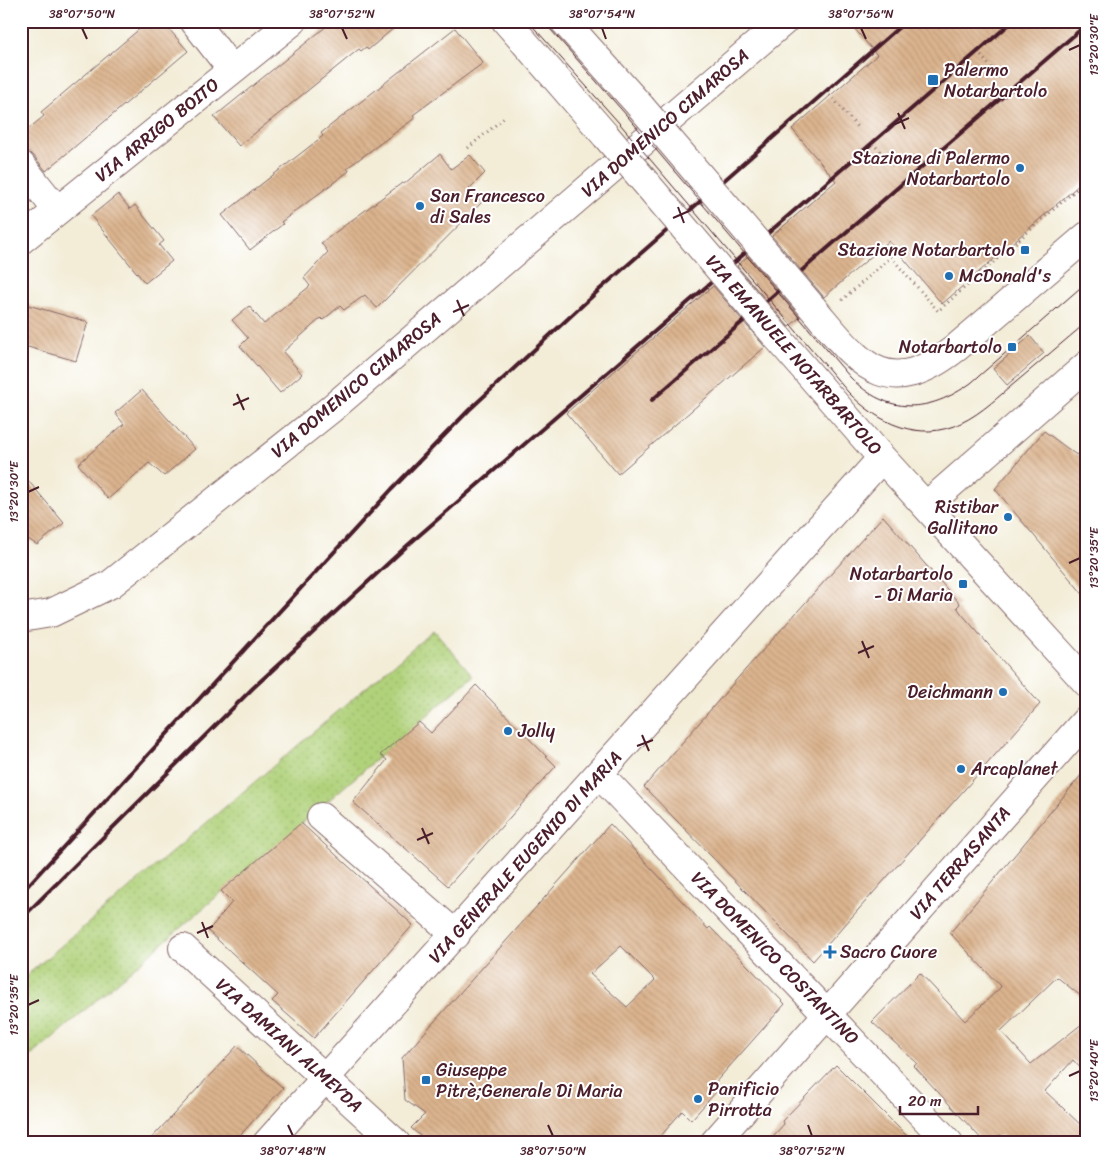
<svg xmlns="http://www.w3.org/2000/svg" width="1108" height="1164" viewBox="0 0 1108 1164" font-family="Sriracha,sans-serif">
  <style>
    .grass { fill: url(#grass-dots); stroke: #7d7852 }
    .building { fill: url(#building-back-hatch); fill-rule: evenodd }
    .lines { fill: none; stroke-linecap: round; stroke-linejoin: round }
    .minor-casing { stroke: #856768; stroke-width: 30 }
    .path { stroke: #856768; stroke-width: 3; stroke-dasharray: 1 4; stroke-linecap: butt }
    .minor { stroke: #fff; stroke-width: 28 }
    .tram { stroke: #4a1f2b; stroke-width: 1 }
    .rail { stroke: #4a1f2b; stroke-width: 4 }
    .minor-bridge-casing { stroke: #856768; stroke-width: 30; stroke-linecap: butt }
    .minor-bridge { stroke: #fff; stroke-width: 28 }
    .ticks { fill: none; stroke: #4a1f2b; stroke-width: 2 }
    .poi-dot { fill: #1f6fb2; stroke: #fff; stroke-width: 2 }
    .labels { text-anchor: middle; stroke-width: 4; stroke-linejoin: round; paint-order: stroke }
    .poi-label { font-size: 18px; fill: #4a1f2b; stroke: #fff; text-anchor: start }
    .street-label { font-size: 18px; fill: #4a1f2b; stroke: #fff }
    .neatline { fill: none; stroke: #4a1f2b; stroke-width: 2 }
    .ticks-label { font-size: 12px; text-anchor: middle; fill: #4a1f2b }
  </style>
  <defs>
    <pattern id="grass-dots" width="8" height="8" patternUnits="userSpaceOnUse" patternTransform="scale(1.25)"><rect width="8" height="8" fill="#b0d27a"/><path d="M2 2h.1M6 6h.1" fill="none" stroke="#99b46a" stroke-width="1.8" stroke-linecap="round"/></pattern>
    <pattern id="building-back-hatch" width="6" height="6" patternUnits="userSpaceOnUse" patternTransform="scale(1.25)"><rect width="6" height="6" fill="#dbb48e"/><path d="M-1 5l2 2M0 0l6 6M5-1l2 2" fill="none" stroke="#bd9a7b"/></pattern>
  </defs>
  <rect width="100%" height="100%" fill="#fff"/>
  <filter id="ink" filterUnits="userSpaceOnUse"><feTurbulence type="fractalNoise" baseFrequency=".02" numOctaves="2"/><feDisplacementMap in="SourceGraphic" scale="10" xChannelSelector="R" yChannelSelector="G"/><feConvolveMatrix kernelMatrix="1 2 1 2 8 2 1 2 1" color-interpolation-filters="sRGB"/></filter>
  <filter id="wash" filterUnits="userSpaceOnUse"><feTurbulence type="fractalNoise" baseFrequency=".0096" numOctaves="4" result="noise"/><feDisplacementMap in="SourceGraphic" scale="20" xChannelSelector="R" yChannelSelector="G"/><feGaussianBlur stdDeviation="1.12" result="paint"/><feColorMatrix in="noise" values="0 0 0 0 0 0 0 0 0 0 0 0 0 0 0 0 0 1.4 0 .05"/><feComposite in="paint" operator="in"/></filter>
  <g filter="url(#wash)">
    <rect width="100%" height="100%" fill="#f3edd8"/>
    <path class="grass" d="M 434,630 L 473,676 L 21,1065 L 21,980 Z"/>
    <g id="blocks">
      <path class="building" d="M 149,21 L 162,21 L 188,51 L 46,171 L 33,155 L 21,150 L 21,135 L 44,116 L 41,112 Z
        M 333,21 L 402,21 L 368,50 L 366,47 L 361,51 L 359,49 L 239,146 L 214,117 Z
        M 848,21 L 1087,21 L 1087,178 L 942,304 L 889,241 L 824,297 L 772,236 L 836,181 L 792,129 L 877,55 Z
        M 455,28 L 483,63 L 413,115 L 415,118 L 347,168 L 349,171 L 281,222 L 283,224 L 250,250 L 222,215 L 323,136 L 321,133 Z
        M 440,154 L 451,169 L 470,155 L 485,173 L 469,189 L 482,202 L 377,308 L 365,295 L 344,310 L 340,306 L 323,320 L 321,318 L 283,352 L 302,374 L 280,393 L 240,346 L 248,338 L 232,320 L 249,306 L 264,324 L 310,286 L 304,278 L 328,252 L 321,243 L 402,183 L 404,184 Z
        M 118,194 L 130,209 L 135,205 L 164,241 L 159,245 L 172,261 L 145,283 L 91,216 Z
        M 748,256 L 800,317 L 789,327 L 737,266 Z
        M 713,286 L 765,347 L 618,474 L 566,413 Z
        M 21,303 L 88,322 L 76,361 L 21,345 Z
        M 1030,336 L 1044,353 L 1007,385 L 993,369 Z
        M 142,390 L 195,449 L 164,476 L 149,463 L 108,499 L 78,464 L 124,424 L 115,413 Z
        M 1044,431 L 1075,454 L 1087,456 L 1087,599 L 995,489 Z
        M 21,472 L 64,523 L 37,545 L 21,534 Z
        M 883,516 L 960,604 L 957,607 L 961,613 L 1040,704 L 813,961 L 644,787 L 737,679 Z
        M 476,685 L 556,766 L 448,886 L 353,802 L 387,760 L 380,755 L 419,722 L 431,733 Z
        M 1087,768 L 1087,1001 L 1057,977 L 1001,1031 L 1031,1064 L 1087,1020 L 1087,1075 L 1073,1060 L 1045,1091 L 1084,1128 L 1079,1143 L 1009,1143 L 1001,1135 L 985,1143 L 914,1066 L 917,1063 L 872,1022 L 920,973 L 965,1021 L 1001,987 L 950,933 Z
        M 301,823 L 413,925 L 314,1038 L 272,1001 L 278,995 L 208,931 L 232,902 L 221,891 Z
        M 610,824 L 708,929 L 710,927 L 785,1004 L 713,1085 L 718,1090 L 691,1120 L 682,1111 L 655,1143 L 428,1143 L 411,1128 L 425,1114 L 405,1100 L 402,1058 ZM 621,946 L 655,980 L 627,1007 L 590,974 Z
        M 237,1046 L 283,1088 L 233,1143 L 147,1143 Z
        M 836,1065 L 914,1143 L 767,1143 L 784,1124 L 782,1121 Z"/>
    </g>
  </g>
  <g filter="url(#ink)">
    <use href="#blocks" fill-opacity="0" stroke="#856768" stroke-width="1"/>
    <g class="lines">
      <g class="minor-casing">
        <path id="minor" d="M 194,21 L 232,70
          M 506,21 L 606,136
          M 564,21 L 641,107
          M 21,165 L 57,210
          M 21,240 L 293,21
          M 812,307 C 859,362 884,404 956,348 L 1087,236
          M 777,337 L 882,458 L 1087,683
          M 927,505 L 1087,365
          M 21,618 L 51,613 L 111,584 L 331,409 L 784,21
          M 600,775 L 949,1143
          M 321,817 L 456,935
          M 183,948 L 396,1143
          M 267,1143 L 882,458
          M 714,1143 L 1087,719"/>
      </g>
      <path class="path" d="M 981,56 L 998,75
        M 830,95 L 858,128
        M 876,147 L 893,166
        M 468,148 L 504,118
        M 842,300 L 891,257 L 938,311 L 1087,180"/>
      <use href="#minor" class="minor"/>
      <path class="tram" d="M 528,21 L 620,124 L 848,392 C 878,423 919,443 961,423 C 982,413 999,396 1016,382 C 1040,362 1063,342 1087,322
        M 543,21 L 628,117 L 850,377 C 888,416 929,413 971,383 L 1087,282"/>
      <path class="rail" d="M 652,400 L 1087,24
        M 21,893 L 392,489 L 469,410 L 599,290 L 906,21
        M 21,919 L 253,688 L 408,545 L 1013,21"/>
      <g class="minor-bridge-casing">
        <path id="minor-bridge" d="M 641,107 L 812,307
          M 606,136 L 777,337"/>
      </g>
      <use href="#minor-bridge" class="minor-bridge"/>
    </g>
  </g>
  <path class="ticks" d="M 82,28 L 87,39M 342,28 L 347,39M 602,28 L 606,39M 861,28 L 866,39M 1069,50 L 1080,45M 898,113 L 905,129M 893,125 L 909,118M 678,207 L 684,223M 673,218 L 689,211M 457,300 L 464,316M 453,312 L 469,305M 237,394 L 244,410M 233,405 L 249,398M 28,492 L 39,487M 1069,563 L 1080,558M 862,641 L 869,658M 858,653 L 874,646M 642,735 L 649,751M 637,746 L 653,740M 422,828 L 429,844M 417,840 L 433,833M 202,922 L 208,938M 197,933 L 213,926M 28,1005 L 39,1000M 1069,1076 L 1080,1071M 288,1125 L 293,1136M 548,1125 L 553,1136M 808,1125 L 812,1136"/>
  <g class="poi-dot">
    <rect x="927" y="74" width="12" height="12" rx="2.5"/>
    <circle cx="1020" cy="168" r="5"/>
    <circle cx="420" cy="206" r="5"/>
    <rect x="1020" y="245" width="10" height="10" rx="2.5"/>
    <circle cx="949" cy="276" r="5"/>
    <rect x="1007" y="342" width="10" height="10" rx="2.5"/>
    <circle cx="1008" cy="517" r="5"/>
    <rect x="958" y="579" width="10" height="10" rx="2.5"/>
    <circle cx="1003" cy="692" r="5"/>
    <circle cx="508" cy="731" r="5"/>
    <circle cx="961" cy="769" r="5"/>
    <path d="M827.5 944.5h5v5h5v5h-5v5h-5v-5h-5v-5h5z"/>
    <rect x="421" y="1075" width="10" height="10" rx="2.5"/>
    <circle cx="698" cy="1099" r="5"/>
  </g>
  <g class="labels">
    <g class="poi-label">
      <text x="944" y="76">Palermo<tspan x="944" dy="21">Notarbartolo</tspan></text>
      <text x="1010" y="164" text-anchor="end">Stazione di Palermo<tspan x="1010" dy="21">Notarbartolo</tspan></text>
      <text x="430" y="202">San Francesco<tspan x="430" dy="21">di Sales</tspan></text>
      <text x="1015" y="256" text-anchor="end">Stazione Notarbartolo</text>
      <text x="959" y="282">McDonald's</text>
      <text x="1002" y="353" text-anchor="end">Notarbartolo</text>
      <text x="998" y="513" text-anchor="end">Ristibar<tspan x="998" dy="21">Gallitano</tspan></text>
      <text x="953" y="580" text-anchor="end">Notarbartolo<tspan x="953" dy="21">- Di Maria</tspan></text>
      <text x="993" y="698" text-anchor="end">Deichmann</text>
      <text x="518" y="737">Jolly</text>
      <text x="971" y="775">Arcaplanet</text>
      <text x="840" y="958">Sacro Cuore</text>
      <text x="436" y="1076">Giuseppe<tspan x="436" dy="21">Pitrè;Generale Di Maria</tspan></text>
      <text x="708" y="1095">Panificio<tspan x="708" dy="21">Pirrotta</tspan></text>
    </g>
    <g class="street-label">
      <text transform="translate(665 123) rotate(-41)" y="6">VIA DOMENICO CIMAROSA</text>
      <text transform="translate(157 130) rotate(-39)" y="6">VIA ARRIGO BOITO</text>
      <text transform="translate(794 355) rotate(49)" y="6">VIA EMANUELE NOTARBARTOLO</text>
      <text transform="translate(356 385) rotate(-40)" y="6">VIA DOMENICO CIMAROSA</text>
      <text transform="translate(525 857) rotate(-48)" y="6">VIA GENERALE EUGENIO DI MARIA</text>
      <text transform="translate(960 863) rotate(-49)" y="6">VIA TERRASANTA</text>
      <text transform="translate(775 958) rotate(46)" y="6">VIA DOMENICO COSTANTINO</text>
      <text transform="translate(289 1045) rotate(42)" y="6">VIA DAMIANI ALMEYDA</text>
    </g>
  </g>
  <rect width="1108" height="1164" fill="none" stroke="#fff" stroke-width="55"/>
  <path d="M900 1106v8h78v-8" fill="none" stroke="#4a1f2b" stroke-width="2.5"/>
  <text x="908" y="1106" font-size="15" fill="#4a1f2b" stroke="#ffffff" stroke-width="4" paint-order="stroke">20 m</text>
  <rect x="28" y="28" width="1052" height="1108" class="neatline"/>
  <g class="ticks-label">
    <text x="82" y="18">38°07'50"N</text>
    <text x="342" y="18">38°07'52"N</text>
    <text x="602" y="18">38°07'54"N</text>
    <text x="861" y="18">38°07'56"N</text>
    <text transform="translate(1094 45) rotate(-90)" y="4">13°20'30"E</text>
    <text transform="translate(14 492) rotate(-90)" y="4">13°20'30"E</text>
    <text transform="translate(1094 558) rotate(-90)" y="4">13°20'35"E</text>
    <text transform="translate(14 1005) rotate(-90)" y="4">13°20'35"E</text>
    <text transform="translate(1094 1071) rotate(-90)" y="4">13°20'40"E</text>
    <text x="293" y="1155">38°07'48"N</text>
    <text x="553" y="1155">38°07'50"N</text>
    <text x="812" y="1155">38°07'52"N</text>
  </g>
</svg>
